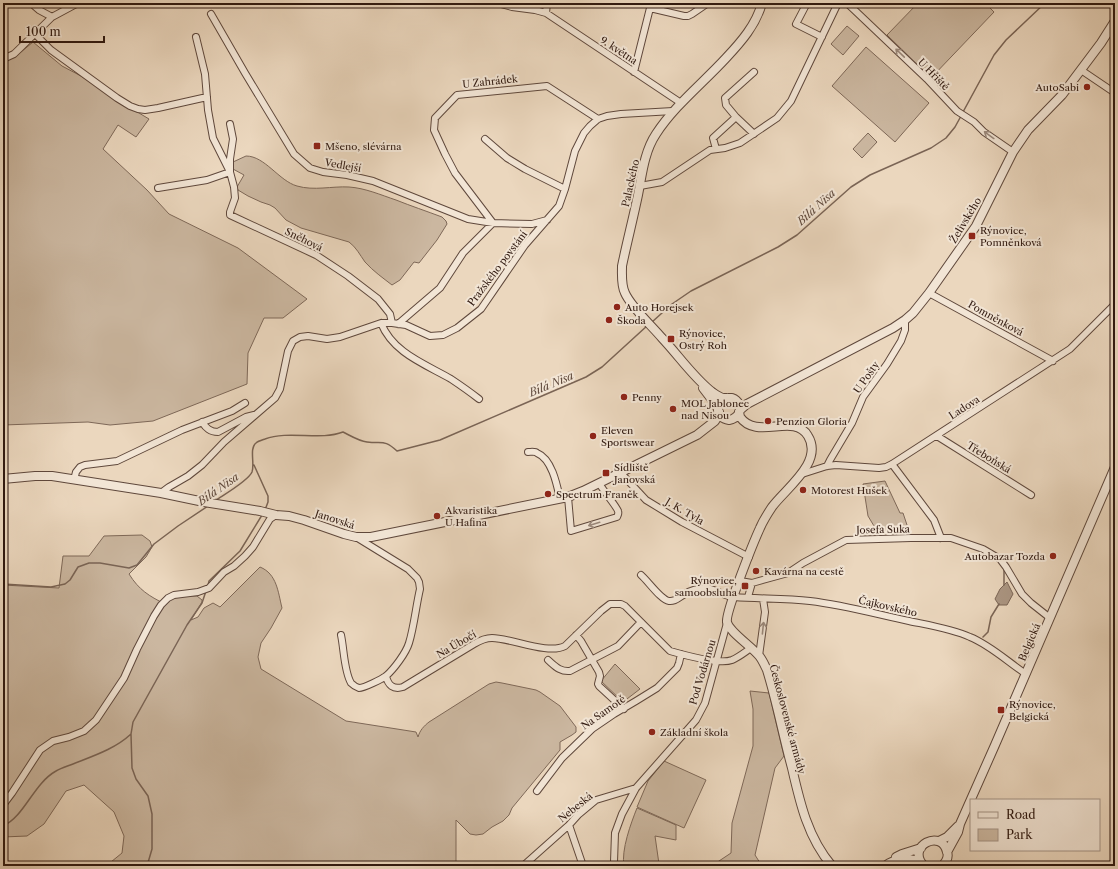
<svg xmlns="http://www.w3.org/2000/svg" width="1118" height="869" viewBox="0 0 1118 869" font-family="'Libre Caslon Text',serif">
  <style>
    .green { fill: #cbb7a0; stroke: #7e6858 }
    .water { fill: #ab9683; stroke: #7a6455 }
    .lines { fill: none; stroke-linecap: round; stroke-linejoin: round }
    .stream { stroke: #7a6455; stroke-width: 1.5 }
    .minor-casing { stroke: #5f483c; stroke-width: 8 }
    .tertiary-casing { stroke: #5f483c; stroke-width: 10 }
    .minor { stroke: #f2e5d5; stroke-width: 6 }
    .tertiary { stroke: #f2e5d5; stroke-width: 8 }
    .oneway { stroke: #9b897c }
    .poi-dot { fill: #8f2418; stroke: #f2e5d5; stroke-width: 1.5 }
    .labels { text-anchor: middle; stroke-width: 4; stroke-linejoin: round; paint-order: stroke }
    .street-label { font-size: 10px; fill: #301910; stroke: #f2e5d5 }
    .poi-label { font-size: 10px; fill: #301910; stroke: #f2e5d5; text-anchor: start }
    .water-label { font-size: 11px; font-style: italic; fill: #614b3e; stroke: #f2e5d5 }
  </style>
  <rect width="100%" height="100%" fill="#ebd7be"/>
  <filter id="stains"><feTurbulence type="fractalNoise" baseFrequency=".005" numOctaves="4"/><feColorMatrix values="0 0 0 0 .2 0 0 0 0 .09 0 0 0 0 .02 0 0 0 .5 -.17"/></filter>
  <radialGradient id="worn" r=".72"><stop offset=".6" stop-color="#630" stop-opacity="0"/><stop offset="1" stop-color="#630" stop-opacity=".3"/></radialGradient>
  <path class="green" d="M 918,3 L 985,3 L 994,12 L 931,78 L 887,35 Z
    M 847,26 L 859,36 L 843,55 L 831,44 Z
    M 33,42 L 62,66 L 81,76 L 114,98 L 149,119 L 136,137 L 118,125 L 103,149 L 147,190 L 169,214 L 238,248 L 307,299 L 283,318 L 264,318 L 248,353 L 247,384 L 153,421 L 110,425 L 88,422 L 3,425 L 3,62 L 15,57 Z
    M 866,47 L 929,103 L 895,142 L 832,86 Z
    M 868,133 L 877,142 L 862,158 L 853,149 Z
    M 246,156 C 265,156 279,181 297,186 C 314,191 332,186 349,187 C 365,188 381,195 396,200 C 411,206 426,211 442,217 L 446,221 L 447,224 L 437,240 L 419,263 L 414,262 L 400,280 L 392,285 C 383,278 373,271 365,262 C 360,255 356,247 349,242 L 301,228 L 286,220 L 275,208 L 270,205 L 261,202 L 248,196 L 238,190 L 237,187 L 244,175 L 233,169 L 231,166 L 233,162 Z
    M 885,481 L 900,513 L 903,513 L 910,534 L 880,536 L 868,516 L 863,484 Z
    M 142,535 L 150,541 L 152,547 L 146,557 L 129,574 C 139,590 149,596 165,604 C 174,595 185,596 197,596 L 202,600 L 202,602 L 191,620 L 198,617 L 204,608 L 213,603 L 220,607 L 260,567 C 277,574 278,592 282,608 L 271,628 L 261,643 L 258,657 L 261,669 L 346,721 L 416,732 L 418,737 C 420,730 424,726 429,722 L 489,684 L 496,682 L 502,683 L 536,690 L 540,692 L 560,706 L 576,727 L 576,732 L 572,735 L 560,742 L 560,750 L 512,808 L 509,815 L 503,821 L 492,827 L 483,834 L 476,835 L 470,834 L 456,820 L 456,866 L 106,866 L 122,853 L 124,836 L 114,812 L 84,785 L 66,791 L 44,824 L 27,836 L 3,837 L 3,585 L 59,588 L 63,556 L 89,556 L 104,536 Z
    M 615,664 L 640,689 L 623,702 L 601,681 Z
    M 750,691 L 769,693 L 784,756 L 775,768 L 755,855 L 762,866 L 624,866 C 621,850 631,823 637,808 L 676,825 L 676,840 L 655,836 L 659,864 L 716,863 L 731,853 L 732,823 L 753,746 L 753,709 Z
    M 664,761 L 706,780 L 684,828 L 637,807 L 648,781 Z"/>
  <path class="water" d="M 1007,582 L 1013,594 L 1007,605 L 999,605 L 995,599 L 1000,589 Z"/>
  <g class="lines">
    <path class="stream" d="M 963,112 L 994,55 L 1006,40 L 1045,3
      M 652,322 L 672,304 L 691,291 L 778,247 L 797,235 L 851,187 L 870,175 L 931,148 L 946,138 L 955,127 L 961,116
      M 254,465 L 268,496 L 268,502 L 265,510
      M 216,500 C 225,494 248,481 252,472 C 255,464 249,448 256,443 C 258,441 262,440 265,439 C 289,430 320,441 343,432 C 351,436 359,441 367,442 C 383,444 384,439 397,451 L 440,440 L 586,377 L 602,367 L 648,325
      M 1004,569 L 1004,585
      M 3,584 L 51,587 L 65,584 L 70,580 L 78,567 L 89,563 L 100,563 L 129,568 L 137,565 L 154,544 L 178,526 L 208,506
      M 208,586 L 209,581 L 240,551 L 262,515
      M 983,637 L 988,632 L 991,617 L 999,604
      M 3,826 C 25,816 33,784 56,771 C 61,768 68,766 73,764 C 93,756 115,749 131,734
      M 147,866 L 152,849 L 152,814 L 148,796 L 136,779 L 132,768 L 131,734 L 133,722 L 187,625 L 202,603 L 206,591"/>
    <g class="minor-casing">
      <path id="minor" d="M 31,3 L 39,10 L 52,17
        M 497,3 L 512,7 L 535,10 L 546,13 L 681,103
        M 807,3 L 796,24 L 822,37
        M 847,3 L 927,79 L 957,111 L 974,122 L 984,132 L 1013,152
        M 546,13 L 547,3
        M 211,14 L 245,73 L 294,154 L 310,168 L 323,172 L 347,175 L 373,181 L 468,219 L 493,223 L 532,224 L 547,220
        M 35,34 L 51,50 L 117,98 L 130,106 L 138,109 L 145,110 L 158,108 L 207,97
        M 196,37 L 205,74 L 208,110 L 213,138 L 230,172 L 234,187 L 235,198 L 230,212 L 230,215 L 316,255 L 348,276 L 378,299 L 390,314 L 392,323
        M 3,59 L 14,54 L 52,17 L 78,3
        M 1081,70 L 1115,93
        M 634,72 L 650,8 L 684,16 L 688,16 L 692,14 L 708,3
        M 736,117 L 726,105 L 725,98 L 754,72
        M 485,139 L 507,158 L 525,169 L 565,189
        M 716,149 L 713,138 L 736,117 L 754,134
        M 640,186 L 662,182 L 710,150 L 725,148 L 740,143 L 777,118 L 791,101 L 838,3
        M 158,188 L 207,180 L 230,172 L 230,159 L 233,139 L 230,124
        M 929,293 L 1053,361
        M 381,323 C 393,353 425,364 451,379 C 460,385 470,392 479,399
        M 398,324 L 440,288 L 463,253 L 493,223 L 455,173 L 445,154 L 434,130 L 435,118 L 457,95 L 547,86 L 598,119
        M 202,422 C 206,428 210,432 218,432 L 246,417 L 254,415
        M 937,436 L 1031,495
        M 528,452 C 531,452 535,451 537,453 C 552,459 557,485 560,499
        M 892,464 L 934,520 L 941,538
        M 827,466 L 830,460 L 852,423 L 863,397 L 887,364 L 901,341 L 905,330 L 905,320
        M 620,472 L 646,500 L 682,522 L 749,557
        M 802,474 L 827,466 L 836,465 L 879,468 L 886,467 L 892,464 L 1070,349 L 1115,304
        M 74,480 L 76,472 L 80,467 L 85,465 L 117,461 L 182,430 L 232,411 L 245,403
        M 161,493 L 169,487 L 188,476 L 202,465 L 224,442 L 275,398 L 280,389 L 288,351 L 293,341 L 300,337 L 308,336 L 327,339 L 340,337 L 381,323 L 392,323 L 406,325 L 430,336 L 443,335 L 457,328 L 481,309 L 525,245 L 559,206 L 565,189 L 575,151 L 584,133 L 590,126 L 598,119 L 607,116 L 621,114 L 673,111
        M 568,497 L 571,531 L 617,517 C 618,514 619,514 618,511 C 617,507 602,489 599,483
        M 641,575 C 648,581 661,600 669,601 C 676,602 680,596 685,594 C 691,590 699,588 706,588 C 716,589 725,597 734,597 C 760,599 785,598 810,601 C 844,605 876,614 909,621 C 928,625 953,629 970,637 C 990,645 1008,662 1026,674
        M 740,581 L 752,583 L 788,573 L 803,563 L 846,540 L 911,538 L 951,538 L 983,549 L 1000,559 L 1006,567 L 1022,594 L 1031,603 L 1050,618
        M 748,597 L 752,583
        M 341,635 C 344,649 344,671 351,683 C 353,685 356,687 359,688 C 364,688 382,679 386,676 C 394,669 406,653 409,643 C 414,627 416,606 420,589 L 419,582 L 417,578 L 408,569 L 356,537
        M 576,635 L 581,641 L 599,672 L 600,676 L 598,684 L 599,686 L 624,709
        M 759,656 L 765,612 L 763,599
        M 548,660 C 555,666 560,672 570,671 L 618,646 L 641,622
        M 386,676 C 388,685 393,690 403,687 L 474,644 C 479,641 485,638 492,638 C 511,638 548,655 565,646 L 601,611 L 610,604 L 621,604 L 625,606 L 670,651 C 684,655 719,665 732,660 C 739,657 745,652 751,648
        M 537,791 L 562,758 L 592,729 L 614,714 L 636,701 L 657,688 L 677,668 L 679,663 L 681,654
        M 3,805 L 12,793 L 40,750 L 53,741 L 69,737 L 84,731 L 96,720 L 124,678 L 137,649 L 154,616 L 161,605 L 168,598 L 174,595 L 198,592 L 209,588 L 224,572 L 234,566 L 245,556 L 253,547 L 270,519 L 276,515
        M 569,825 L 583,866
        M 523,866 L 569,825 L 578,815 L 596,800 L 636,788
        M 615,866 L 614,862 L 615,833 L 622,814 L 636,788 L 696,720 L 705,703 L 727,623"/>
    </g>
    <g class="tertiary-casing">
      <path id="tertiary" d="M 703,388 L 716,405 L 718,409
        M 727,398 C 714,403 715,418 729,420 C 734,419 737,417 739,413 C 742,407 738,400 732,398 C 729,398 726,398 723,398 C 719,397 715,394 712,392 C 693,377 679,356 662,338 C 652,326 631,307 625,293 C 621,285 622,275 622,266 C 627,242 633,219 638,195 C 642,175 644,152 656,134 C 674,106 703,83 726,58 C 741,42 756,25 762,3
        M 740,410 L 747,404 L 893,328 L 905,320 L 913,313 L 929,293 L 976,226 L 1013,152 L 1028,130 L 1062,95 L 1101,43 L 1115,21
        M 739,412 L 740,417 C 757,441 794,412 808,436 C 824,462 785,489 772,507 C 768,513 763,521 760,528 C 754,541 725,613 727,622 C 729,632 753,647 760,657 C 763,661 765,666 767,670 C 777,702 783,735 792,768 C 800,803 808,838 832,866
        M 3,479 L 35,476 L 52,476 L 161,493 L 204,502 L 260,511 L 276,515 L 289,516 L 304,520 L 344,534 L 356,537 L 371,537 L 568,497 L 583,491 L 697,435 L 715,421 L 718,416 L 719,412
        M 939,841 L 947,837 L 958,826
        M 947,852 L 958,832 L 960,824 L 995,745 L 1115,467
        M 896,857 L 902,854 L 921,848
        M 885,866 C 897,857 906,858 920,861
        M 924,866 C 905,846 942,828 947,852 C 949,857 946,862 942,866"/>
    </g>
    <use href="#minor" class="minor"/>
    <use href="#tertiary" class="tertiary"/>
  </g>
  <defs><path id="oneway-shaft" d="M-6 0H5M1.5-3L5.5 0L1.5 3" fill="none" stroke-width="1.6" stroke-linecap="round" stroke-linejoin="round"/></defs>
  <g class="oneway">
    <use href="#oneway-shaft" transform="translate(900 53) rotate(-136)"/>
    <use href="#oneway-shaft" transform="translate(989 135) rotate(-144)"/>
    <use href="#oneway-shaft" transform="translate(594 524) rotate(163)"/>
    <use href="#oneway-shaft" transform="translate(763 628) rotate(-84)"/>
  </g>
  <g class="poi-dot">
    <circle cx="1087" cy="87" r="4"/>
    <rect x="313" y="142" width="8" height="8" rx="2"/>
    <rect x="968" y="232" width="8" height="8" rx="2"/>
    <circle cx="617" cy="307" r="4"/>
    <circle cx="609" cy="320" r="4"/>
    <rect x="667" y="335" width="8" height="8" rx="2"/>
    <circle cx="624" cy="397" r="4"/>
    <circle cx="673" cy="409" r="4"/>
    <circle cx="768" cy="421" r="4"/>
    <circle cx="593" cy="436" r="4"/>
    <rect x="602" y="469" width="8" height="8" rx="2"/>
    <circle cx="803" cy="490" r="4"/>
    <circle cx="548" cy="494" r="4"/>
    <circle cx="437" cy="516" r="4"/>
    <circle cx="1053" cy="556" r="4"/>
    <circle cx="756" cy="571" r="4"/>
    <rect x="741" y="582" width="8" height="8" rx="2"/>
    <rect x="997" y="706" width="8" height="8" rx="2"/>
    <circle cx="652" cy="732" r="4"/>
  </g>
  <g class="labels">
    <g class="street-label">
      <text transform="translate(619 50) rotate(33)" y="4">9. května</text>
      <text transform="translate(934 74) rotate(46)" y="4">U Hřiště</text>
      <text transform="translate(490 81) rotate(-6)" y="4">U Zahrádek</text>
      <text transform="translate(343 165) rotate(10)" y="4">Vedlejší</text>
      <text transform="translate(630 183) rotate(-77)" y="4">Palackého</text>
      <text transform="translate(965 220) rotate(-59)" y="4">Želivského</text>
      <text transform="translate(304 239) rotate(26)" y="4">Sněhová</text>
      <text transform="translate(497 268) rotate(-53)" y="4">Pražského povstání</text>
      <text transform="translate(996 318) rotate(29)" y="4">Pomněnková</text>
      <text transform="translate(866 377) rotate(-55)" y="4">U Pošty</text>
      <text transform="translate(964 407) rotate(-33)" y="4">Ladova</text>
      <text transform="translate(989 457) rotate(32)" y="4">Třeboňská</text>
      <text transform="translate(685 511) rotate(30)" y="4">J. K. Tyla</text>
      <text transform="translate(335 519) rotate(18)" y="4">Janovská</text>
      <text transform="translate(883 529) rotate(-1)" y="4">Josefa Suka</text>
      <text transform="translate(888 606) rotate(13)" y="4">Čajkovského</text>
      <text transform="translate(1029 642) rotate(-67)" y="4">Belgická</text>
      <text transform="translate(456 644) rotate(-30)" y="4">Na Úbočí</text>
      <text transform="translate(702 672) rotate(-73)" y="4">Pod Vodárnou</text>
      <text transform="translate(603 712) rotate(-35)" y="4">Na Samotě</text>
      <text transform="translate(788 719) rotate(75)" y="4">Československé armády</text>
      <text transform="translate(575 807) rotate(-39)" y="4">Nebeská</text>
    </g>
    <g class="poi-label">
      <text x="1079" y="91" text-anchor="end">AutoSabi</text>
      <text x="325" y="150">Mšeno, slévárna</text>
      <text x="980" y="234">Rýnovice,<tspan x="980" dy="12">Pomněnková</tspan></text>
      <text x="625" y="311">Auto Horejsek</text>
      <text x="617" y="324">Škoda</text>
      <text x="679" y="337">Rýnovice,<tspan x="679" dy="12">Ostrý Roh</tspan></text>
      <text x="632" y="401">Penny</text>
      <text x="681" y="407">MOL Jablonec<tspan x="681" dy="12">nad Nisou</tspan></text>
      <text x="776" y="425">Penzion Gloria</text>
      <text x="601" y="434">Eleven<tspan x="601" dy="12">Sportswear</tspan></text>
      <text x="614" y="471">Sídliště<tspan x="614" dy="12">Janovská</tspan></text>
      <text x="811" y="494">Motorest Hušek</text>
      <text x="556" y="498">Spectrum Franěk</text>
      <text x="445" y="514">Akvaristika<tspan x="445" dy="12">U Hafina</tspan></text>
      <text x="1045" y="560" text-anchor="end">Autobazar Tozda</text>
      <text x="764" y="575">Kavárna na cestě</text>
      <text x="737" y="584" text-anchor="end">Rýnovice,<tspan x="737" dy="12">samoobsluha</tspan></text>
      <text x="1009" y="708">Rýnovice,<tspan x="1009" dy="12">Belgická</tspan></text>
      <text x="660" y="736">Základní škola</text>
    </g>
    <g class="water-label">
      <text transform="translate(816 207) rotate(-42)" y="4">Bílá Nisa</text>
      <text transform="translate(551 384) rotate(-23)" y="4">Bílá Nisa</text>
      <text transform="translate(218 489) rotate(-35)" y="4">Bílá Nisa</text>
    </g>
  </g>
  <rect width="1118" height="869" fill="none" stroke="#ebd7be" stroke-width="16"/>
  <rect x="4" y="4" width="1110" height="861" fill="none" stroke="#301910" stroke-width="2"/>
  <rect x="8" y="8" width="1102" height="853" fill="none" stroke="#301910"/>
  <rect x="970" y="799" width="130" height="52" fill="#f2e5d5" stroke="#a49386"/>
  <rect x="978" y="812" width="20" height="6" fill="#f2e5d5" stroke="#a49386"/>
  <text x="1006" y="819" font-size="12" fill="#301910">Road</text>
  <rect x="978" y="829" width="20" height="12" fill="#cbb7a0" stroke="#a49386"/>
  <text x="1006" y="839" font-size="12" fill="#301910">Park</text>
  <path d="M20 36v6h84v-6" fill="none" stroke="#301910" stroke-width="2"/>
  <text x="26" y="36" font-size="12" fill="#301910" stroke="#f2e5d5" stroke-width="3" paint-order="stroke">100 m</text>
  <rect width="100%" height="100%" filter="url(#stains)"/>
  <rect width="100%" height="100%" fill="url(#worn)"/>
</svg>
